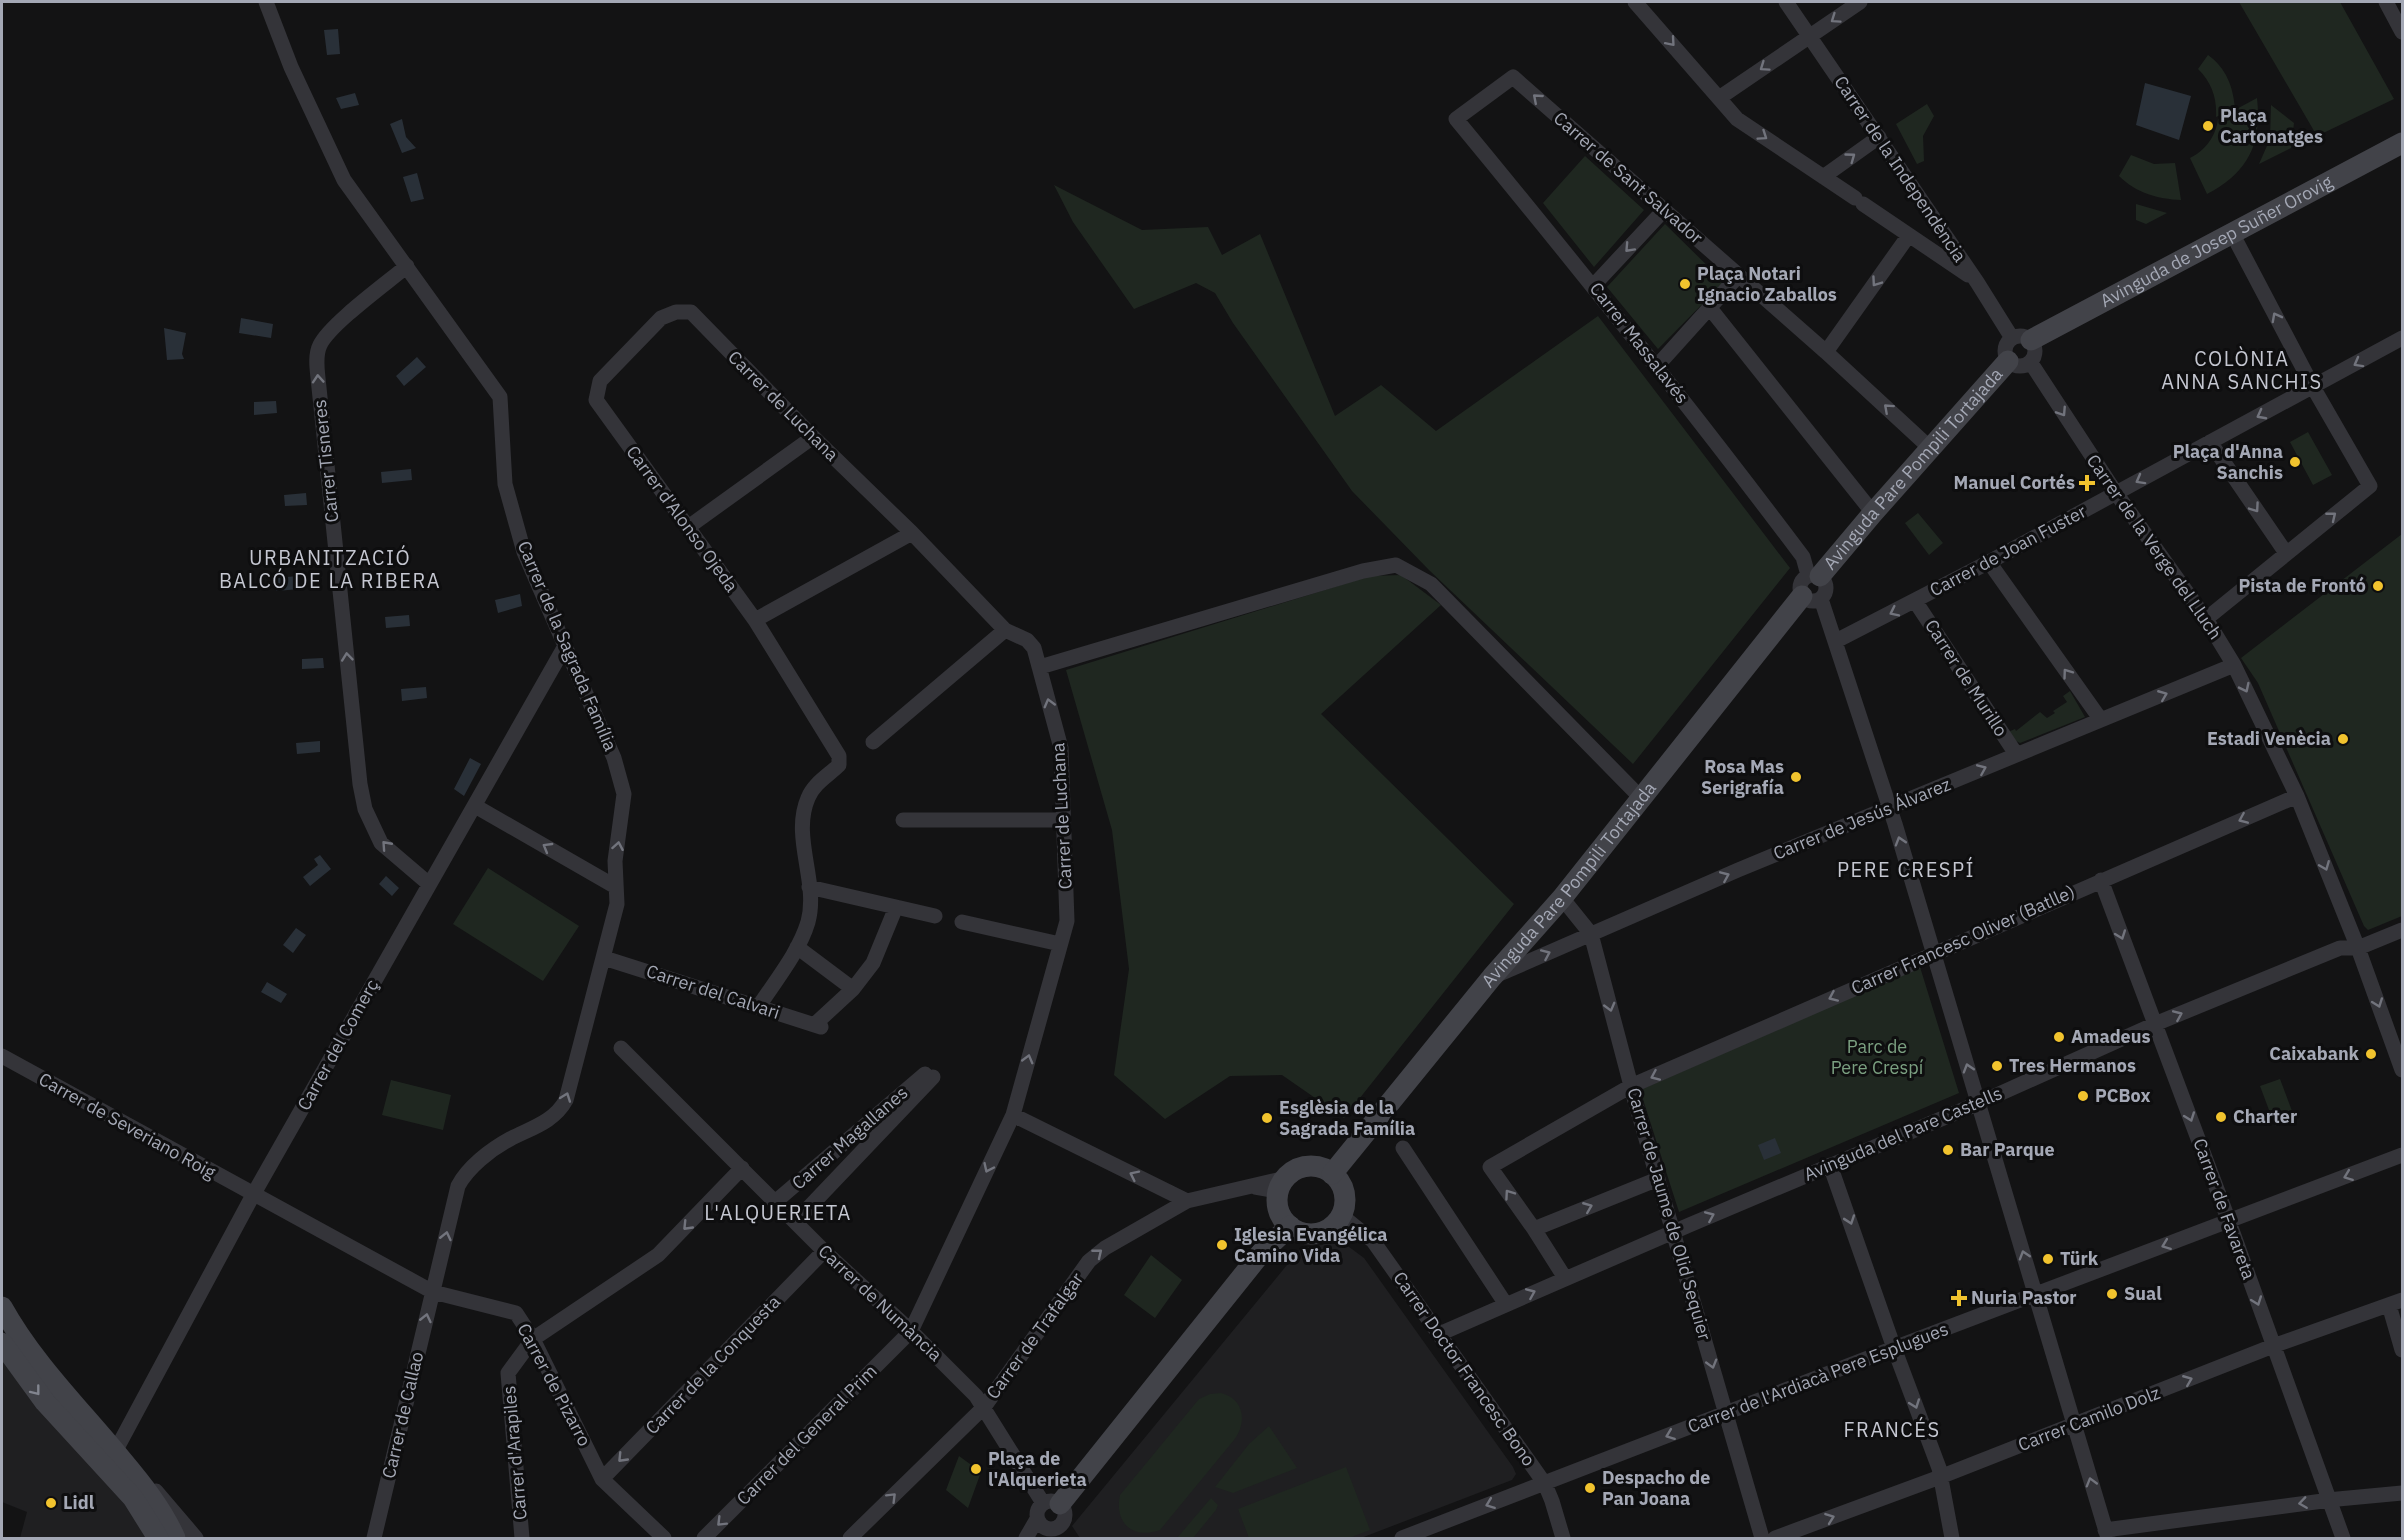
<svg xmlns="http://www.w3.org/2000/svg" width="2404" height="1540" viewBox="0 0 2404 1540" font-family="'IBM Plex Sans',sans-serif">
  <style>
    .built { fill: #1f1f21 }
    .green { fill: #1f2720 }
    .water { fill: #293038 }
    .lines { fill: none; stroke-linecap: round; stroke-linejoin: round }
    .street { stroke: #343439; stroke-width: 15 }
    .secondary { stroke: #424349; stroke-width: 21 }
    .oneway { stroke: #72747d }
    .oneway2 { stroke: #82858f }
    .poi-dot { fill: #f1c32e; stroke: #0e0e0f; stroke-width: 2 }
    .labels { text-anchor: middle; stroke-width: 6; stroke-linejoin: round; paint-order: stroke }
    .poi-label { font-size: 18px; font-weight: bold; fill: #a4a8b5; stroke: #0e0e0f; text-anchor: start }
    .street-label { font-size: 18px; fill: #a4a8b5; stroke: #0e0e0f }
    .park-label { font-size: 18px; fill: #7ba081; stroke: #0e0e0f }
    .neighbourhood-label { font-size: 20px; letter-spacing: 1.5px; fill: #c5c7d1; stroke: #0e0e0f }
  </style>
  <rect width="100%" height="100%" fill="#131314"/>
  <path class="built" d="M 1337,1238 L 1364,1258 L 1513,1467 L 1516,1474 L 1512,1480 L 1361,1538 L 1080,1538 L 1072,1526 L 1301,1248 L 1322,1245 Z
    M 2,1334 L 177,1538 L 20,1538 L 27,1512 L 2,1502 Z"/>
  <path class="green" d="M 2239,2 L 2340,2 L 2394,99 L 2317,136 Z
    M 2208,55 C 2226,68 2233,86 2235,108 L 2216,117 C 2217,98 2212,83 2198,69 Z
    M 2257,98 C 2262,143 2249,172 2207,194 L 2190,158 C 2205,151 2216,136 2218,119 Z
    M 1927,104 L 1934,116 L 1923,136 L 1924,161 L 1917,164 L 1896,124 Z
    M 2271,105 L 2294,123 L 2291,148 L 2259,164 L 2270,139 Z
    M 2131,155 L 2154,164 L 2175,163 L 2181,200 C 2158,199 2136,193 2119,176 Z
    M 1585,156 L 1644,210 L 1594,267 L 1543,203 Z
    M 1054,185 L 1142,230 L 1208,227 L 1222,255 L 1260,234 L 1335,416 L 1381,385 L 1436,431 L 1598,316 L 1790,568 L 1633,764 L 1429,570 L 1352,491 L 1233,323 L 1215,293 L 1196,283 L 1134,309 L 1073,222 Z
    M 2136,204 L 2167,213 L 2146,224 L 2136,220 Z
    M 1665,224 L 1724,282 L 1658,349 L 1607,287 Z
    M 2308,432 L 2332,475 L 2313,485 L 2290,442 Z
    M 1918,513 L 1943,543 L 1929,555 L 1905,523 Z
    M 2402,534 L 2402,916 L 2368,930 L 2364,926 L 2258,683 L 2241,658 Z
    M 1401,575 L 1441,605 L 1321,714 L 1514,904 L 1344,1118 L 1282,1075 L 1230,1076 L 1165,1119 L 1114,1075 L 1129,969 L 1112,830 L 1066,670 L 1370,576 Z
    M 2070,691 L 2085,717 L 2020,743 L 2014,740 L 2008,732 L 2015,729 L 2016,731 L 2040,712 L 2047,718 L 2055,713 L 2053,711 L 2067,702 L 2063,696 Z
    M 488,868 L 579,926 L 543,981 L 453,924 Z
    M 1920,967 L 1959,1093 L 1679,1212 L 1640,1090 Z
    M 2280,1079 L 2295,1119 L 2275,1126 L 2260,1086 Z
    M 391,1080 L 451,1095 L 443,1130 L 382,1115 Z
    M 1151,1255 L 1182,1280 L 1155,1318 L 1124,1295 Z
    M 1221,1393 C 1245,1399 1247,1423 1234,1440 L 1160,1530 C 1132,1540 1114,1522 1120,1495 L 1199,1399 L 1210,1394 Z
    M 1269,1426 L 1297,1468 L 1233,1493 L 1215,1487 L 1249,1444 Z
    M 959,1456 L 981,1472 L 968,1508 L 946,1490 Z
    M 1346,1467 L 1370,1530 L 1349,1538 L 1249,1538 L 1238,1509 Z
    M 1211,1498 L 1218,1505 L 1216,1510 L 1193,1538 L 1177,1538 Z"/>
  <path class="water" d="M 338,29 L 340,54 L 327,55 L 324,30 Z
    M 2145,83 L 2191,96 L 2179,140 L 2136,125 Z
    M 355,93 L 359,105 L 341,109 L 336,98 Z
    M 402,119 L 406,137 L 416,148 L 402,153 L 390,124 Z
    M 417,173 L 424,199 L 411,202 L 403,177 Z
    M 241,318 L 273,324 L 271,338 L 239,333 Z
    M 164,328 L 186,333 L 182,354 L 184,359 L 167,360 Z
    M 417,357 L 426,367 L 404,386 L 396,376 Z
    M 276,401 L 277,413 L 254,415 L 254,402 Z
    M 411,469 L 412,480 L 382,483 L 381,472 Z
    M 306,493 L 307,505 L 285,506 L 284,495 Z
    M 299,576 L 300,589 L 276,591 L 274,578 Z
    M 520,594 L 522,606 L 498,613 L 495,600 Z
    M 409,615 L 410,626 L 386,628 L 385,617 Z
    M 323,658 L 324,668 L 302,669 L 302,659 Z
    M 426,687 L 427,698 L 402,701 L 401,689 Z
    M 320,741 L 320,752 L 297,754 L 296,743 Z
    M 470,758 L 481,764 L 464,796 L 454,789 Z
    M 320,855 L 331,869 L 310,886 L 303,877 L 318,865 L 314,859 Z
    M 386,876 L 399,888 L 392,896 L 379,884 Z
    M 296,928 L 306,935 L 293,953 L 283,945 Z
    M 267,982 L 287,994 L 281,1003 L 261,992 Z
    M 1775,1138 L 1781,1153 L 1764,1160 L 1758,1145 Z"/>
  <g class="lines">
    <path class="street" d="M 266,2 L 291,67 L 344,180 L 500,397 L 505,484 L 524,552 L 614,758 L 624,794 L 615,861 L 617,904 L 566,1100 C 554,1122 531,1128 510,1139 C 490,1150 468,1167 458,1186 L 374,1538
      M 1635,2 L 1737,119 L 1855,198
      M 1786,2 L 1977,282 L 2012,338
      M 2386,2 L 2402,32
      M 1719,98 L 1860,2
      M 1823,177 L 1879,137
      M 1863,204 L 1968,275
      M 407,266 C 387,283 330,324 320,345 C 315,355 317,368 318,378 L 360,784 L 365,809 L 381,843 L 429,884
      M 1594,285 L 1664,210
      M 1709,307 L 1873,513
      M2005 351a15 15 0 1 1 30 0a15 15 0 1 1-30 0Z
      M 1826,352 L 1909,235
      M 2031,363 L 2116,493 L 2206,619 L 2234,665 L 2297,796 L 2358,948 L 2402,1070
      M 1657,366 L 1739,275
      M 2210,442 L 2286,553
      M 687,528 L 813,437
      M 1989,562 L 2101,720
      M1800 588a13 13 0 1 1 26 0a13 13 0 1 1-26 0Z
      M 1808,575 L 1803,557 C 1691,408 1575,263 1456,119 L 1513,77 L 1826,352 L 1930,448
      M 1821,599 L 1895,824 L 2108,1538
      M 1915,601 L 2016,754
      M 2206,619 L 2370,486 L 2313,387 L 2233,235
      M 755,620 L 912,533
      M 1836,641 L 1989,562 L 2402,338
      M 1040,667 L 1363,571 L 1396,565 L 1431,584 L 1641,798
      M 873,742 L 1005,630
      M 475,806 L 616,887
      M 903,820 L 1063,820
      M 2101,880 L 2224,1208 L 2343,1538
      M 809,887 L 935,916
      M 1562,898 L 1591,934 L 1635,1101 L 1762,1538
      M 962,922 L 1060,944
      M 797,947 L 853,989
      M 604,958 L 821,1027
      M 1495,976 L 1738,870 L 2234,665
      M 814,1025 L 853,989 L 873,963 L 896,907
      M 621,1048 L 824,1251 L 911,1331 L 976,1396 L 1043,1503
      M 2,1056 L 433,1292 L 516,1313 L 533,1339 L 602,1479 L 664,1538
      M 1013,1115 L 1187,1201
      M 1403,1148 L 1505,1303
      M 1830,1165 L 1894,1348 L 1939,1468 L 1952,1538
      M 1255,1187 L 1272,1190 L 1278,1195
      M 775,1202 L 925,1074
      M 1341,1215 L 1373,1241 L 1545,1484 L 1552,1501 L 1563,1538
      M 795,1222 L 933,1077
      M 1534,1229 L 1658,1179
      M 1565,1278 L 1534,1229 L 1490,1167 L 1631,1086 L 2297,796
      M 2389,1305 L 2402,1350
      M 1439,1334 L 1689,1225 L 1979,1103 L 2155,1024 L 2340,948 L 2358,948 L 2402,930
      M 117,1448 L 253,1195 L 565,646
      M 602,1479 L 824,1251
      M 156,1491 L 196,1538
      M1037 1515a14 14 0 1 1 28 0a14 14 0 1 1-28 0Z
      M 2105,1530 L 2338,1499 L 2402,1493
      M 522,1538 L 508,1373 L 533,1339 L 658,1255 L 742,1168
      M 704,1538 L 911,1331 L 1013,1115 L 1067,921 L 1061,748 L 1034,648 L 1027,640 L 1005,630 L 912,533 L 813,437 L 691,312 L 676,312 L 661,318 L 600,381 L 596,400 L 755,620 L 839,756 L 839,765 C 829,775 814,783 808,798 C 791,837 819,882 808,922 C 799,952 776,980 759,1006
      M 850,1538 L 984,1407 L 1089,1261 L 1105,1248 L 1187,1201 L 1286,1178
      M 1026,1538 L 1037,1519
      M 1402,1538 L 1894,1348 L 2402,1155
      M 1775,1538 L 1940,1477 L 2273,1346 L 2402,1300"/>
    <g class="secondary">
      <path id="s1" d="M 2031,340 L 2402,143"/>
      <path id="s2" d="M 1820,576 L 1873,513 L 2008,361"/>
      <circle cx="1311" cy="1200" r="34"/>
      <path id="s3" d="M 1332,1174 L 1492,977 L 1562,898 L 1802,596"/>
      <path d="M 2,1307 C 33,1363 80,1409 121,1459 C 142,1484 162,1509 175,1538"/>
      <path d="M 2,1343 L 45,1402 L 133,1498 L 158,1538"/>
      <path d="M 1060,1504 L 1261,1253 L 1290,1226"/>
    </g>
  </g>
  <defs><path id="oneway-chevron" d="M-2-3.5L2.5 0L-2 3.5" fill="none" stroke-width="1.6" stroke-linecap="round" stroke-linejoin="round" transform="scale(1.5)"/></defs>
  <g class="oneway">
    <use href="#oneway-chevron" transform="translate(1835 19) rotate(145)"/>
    <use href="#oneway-chevron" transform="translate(1671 42) rotate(49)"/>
    <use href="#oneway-chevron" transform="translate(1764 67) rotate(145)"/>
    <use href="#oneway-chevron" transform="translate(1537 98) rotate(-139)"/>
    <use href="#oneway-chevron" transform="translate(1763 136) rotate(34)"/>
    <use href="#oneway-chevron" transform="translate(1851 157) rotate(-36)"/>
    <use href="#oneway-chevron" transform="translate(1629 248) rotate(133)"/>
    <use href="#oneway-chevron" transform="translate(1876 282) rotate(125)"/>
    <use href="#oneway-chevron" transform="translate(2276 317) rotate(-118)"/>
    <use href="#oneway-chevron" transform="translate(2358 363) rotate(151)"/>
    <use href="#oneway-chevron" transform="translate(318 379) rotate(-94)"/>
    <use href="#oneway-chevron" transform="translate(1888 408) rotate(-138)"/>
    <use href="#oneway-chevron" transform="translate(2062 412) rotate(57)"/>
    <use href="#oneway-chevron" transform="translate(2261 415) rotate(152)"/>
    <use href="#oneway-chevron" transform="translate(2140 480) rotate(151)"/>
    <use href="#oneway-chevron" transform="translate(2255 508) rotate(55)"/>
    <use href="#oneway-chevron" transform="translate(2332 516) rotate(-39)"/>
    <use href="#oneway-chevron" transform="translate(1894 612) rotate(154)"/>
    <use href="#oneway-chevron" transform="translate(347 657) rotate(-96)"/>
    <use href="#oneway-chevron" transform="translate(2067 673) rotate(-126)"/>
    <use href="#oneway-chevron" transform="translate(2245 688) rotate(64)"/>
    <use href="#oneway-chevron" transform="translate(2163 695) rotate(-22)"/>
    <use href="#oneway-chevron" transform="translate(1049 703) rotate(-105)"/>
    <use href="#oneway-chevron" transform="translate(1982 769) rotate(-23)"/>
    <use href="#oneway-chevron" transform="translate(2243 819) rotate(157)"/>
    <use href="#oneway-chevron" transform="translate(1900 841) rotate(-107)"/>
    <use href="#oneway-chevron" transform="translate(386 845) rotate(-132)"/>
    <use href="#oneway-chevron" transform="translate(618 846) rotate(-80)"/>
    <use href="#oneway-chevron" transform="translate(547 847) rotate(-150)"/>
    <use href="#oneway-chevron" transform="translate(2325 866) rotate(68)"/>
    <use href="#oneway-chevron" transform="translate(1725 876) rotate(-23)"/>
    <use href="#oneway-chevron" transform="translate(2121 935) rotate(70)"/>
    <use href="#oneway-chevron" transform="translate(1546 954) rotate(-24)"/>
    <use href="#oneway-chevron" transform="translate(1833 997) rotate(156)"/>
    <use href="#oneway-chevron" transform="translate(2378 1003) rotate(70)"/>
    <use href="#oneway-chevron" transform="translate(1610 1007) rotate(75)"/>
    <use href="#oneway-chevron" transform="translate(2178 1015) rotate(-23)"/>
    <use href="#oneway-chevron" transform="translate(1028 1059) rotate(-75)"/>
    <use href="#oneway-chevron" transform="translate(1968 1068) rotate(-107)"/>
    <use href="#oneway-chevron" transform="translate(1655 1076) rotate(156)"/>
    <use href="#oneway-chevron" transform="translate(566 1097) rotate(-70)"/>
    <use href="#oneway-chevron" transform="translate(2190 1117) rotate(70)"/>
    <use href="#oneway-chevron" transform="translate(988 1168) rotate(115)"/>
    <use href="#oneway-chevron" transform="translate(1134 1175) rotate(-154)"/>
    <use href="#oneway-chevron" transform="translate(2348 1176) rotate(159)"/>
    <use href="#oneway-chevron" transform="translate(1509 1194) rotate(-125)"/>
    <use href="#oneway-chevron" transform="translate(1588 1207) rotate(-22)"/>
    <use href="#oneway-chevron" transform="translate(1710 1216) rotate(-23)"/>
    <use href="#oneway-chevron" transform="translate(1850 1220) rotate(71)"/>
    <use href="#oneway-chevron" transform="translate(687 1226) rotate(134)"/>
    <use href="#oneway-chevron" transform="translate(446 1236) rotate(-77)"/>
    <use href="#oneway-chevron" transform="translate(2166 1245) rotate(159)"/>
    <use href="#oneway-chevron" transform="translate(1098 1253) rotate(-39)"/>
    <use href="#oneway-chevron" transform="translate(2024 1255) rotate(-107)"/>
    <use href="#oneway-chevron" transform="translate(1531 1293) rotate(-23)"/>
    <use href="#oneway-chevron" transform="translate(2257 1301) rotate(70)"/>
    <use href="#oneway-chevron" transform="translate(426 1318) rotate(-77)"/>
    <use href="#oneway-chevron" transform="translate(1712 1364) rotate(74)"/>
    <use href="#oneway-chevron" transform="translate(2188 1380) rotate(-22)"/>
    <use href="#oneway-chevron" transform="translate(1915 1404) rotate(70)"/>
    <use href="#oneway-chevron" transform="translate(1670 1435) rotate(159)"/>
    <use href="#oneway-chevron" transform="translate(622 1458) rotate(134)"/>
    <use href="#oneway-chevron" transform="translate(2091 1482) rotate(-106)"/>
    <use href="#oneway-chevron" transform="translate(892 1497) rotate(-45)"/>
    <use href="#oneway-chevron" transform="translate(2303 1503) rotate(172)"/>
    <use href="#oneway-chevron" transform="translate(1490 1504) rotate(159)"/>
    <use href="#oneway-chevron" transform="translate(1830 1518) rotate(-20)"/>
    <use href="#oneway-chevron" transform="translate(721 1522) rotate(135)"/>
  </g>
  <use class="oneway2" href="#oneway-chevron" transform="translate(36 1391) rotate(52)"/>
  <g class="poi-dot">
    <circle cx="2208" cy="126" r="6"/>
    <circle cx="1685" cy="284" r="6"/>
    <circle cx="2295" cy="462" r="6"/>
    <path d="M2084 474h6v6h6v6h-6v6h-6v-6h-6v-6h6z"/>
    <circle cx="2378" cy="586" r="6"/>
    <circle cx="2343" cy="739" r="6"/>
    <circle cx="1796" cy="777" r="6"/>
    <circle cx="2059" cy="1037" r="6"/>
    <circle cx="2371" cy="1054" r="6"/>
    <circle cx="1997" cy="1066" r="6"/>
    <circle cx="2083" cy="1096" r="6"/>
    <circle cx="2221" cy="1117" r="6"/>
    <circle cx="1267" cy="1118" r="6"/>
    <circle cx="1948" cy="1150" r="6"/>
    <circle cx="1222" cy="1245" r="6"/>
    <circle cx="2048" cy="1259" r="6"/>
    <circle cx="2112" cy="1294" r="6"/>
    <path d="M1956 1289h6v6h6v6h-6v6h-6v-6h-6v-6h6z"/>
    <circle cx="976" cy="1469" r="6"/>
    <circle cx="1590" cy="1488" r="6"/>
    <circle cx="51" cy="1503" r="6"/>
  </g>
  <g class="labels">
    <g class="poi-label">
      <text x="2220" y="122">Plaça<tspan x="2220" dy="21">Cartonatges</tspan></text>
      <text x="1697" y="280">Plaça Notari<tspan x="1697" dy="21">Ignacio Zaballos</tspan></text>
      <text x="2283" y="458" text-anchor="end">Plaça d'Anna<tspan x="2283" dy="21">Sanchis</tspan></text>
      <text x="2075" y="489" text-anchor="end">Manuel Cortés</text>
      <text x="2366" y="592" text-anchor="end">Pista de Frontó</text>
      <text x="2331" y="745" text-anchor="end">Estadi Venècia</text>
      <text x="1784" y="773" text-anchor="end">Rosa Mas<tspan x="1784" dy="21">Serigrafía</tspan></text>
      <text x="2071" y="1043">Amadeus</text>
      <text x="2359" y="1060" text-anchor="end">Caixabank</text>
      <text x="2009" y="1072">Tres Hermanos</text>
      <text x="2095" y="1102">PCBox</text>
      <text x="1279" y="1114">Esglèsia de la<tspan x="1279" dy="21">Sagrada Família</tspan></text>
      <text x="2233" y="1123">Charter</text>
      <text x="1960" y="1156">Bar Parque</text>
      <text x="1234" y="1241">Iglesia Evangélica<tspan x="1234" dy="21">Camino Vida</tspan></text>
      <text x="2060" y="1265">Türk</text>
      <text x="2124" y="1300">Sual</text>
      <text x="1971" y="1304">Nuria Pastor</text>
      <text x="988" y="1465">Plaça de<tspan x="988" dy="21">l'Alquerieta</tspan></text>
      <text x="1602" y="1484">Despacho de<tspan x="1602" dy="21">Pan Joana</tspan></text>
      <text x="63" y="1509">Lidl</text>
    </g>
    <g class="street-label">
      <text transform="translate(1900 169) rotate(56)" y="6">Carrer de la Independència</text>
      <text transform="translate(1628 178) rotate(41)" y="6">Carrer de Sant Salvador</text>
      <text dy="6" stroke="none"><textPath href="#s1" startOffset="210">Avinguda de Josep Suñer Orovig</textPath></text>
      <text transform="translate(1639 343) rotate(52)" y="6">Carrer Massalavés</text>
      <text transform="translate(783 406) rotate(45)" y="6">Carrer de Luchana</text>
      <text transform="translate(326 461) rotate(-96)" y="6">Carrer Tisneres</text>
      <text dy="6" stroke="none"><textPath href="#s2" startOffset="142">Avinguda Pare Pompili Tortajada</textPath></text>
      <text transform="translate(682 519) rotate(54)" y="6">Carrer d'Alonso Ojeda</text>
      <text transform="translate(2154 547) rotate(55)" y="6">Carrer de la Verge del Lluch</text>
      <text transform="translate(2008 551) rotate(-28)" y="6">Carrer de Joan Fuster</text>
      <text transform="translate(567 646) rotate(67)" y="6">Carrer de la Sagrada Família</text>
      <text transform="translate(1966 678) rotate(57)" y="6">Carrer de Murillo</text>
      <text transform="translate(1062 816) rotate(-93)" y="6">Carrer de Luchana</text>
      <text transform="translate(1862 819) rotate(-22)" y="6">Carrer de Jesús Álvarez</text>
      <text dy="6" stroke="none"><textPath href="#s3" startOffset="374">Avinguda Pare Pompili Tortajada</textPath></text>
      <text transform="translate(1963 940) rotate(-24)" y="6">Carrer Francesc Oliver (Batlle)</text>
      <text transform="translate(713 992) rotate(18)" y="6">Carrer del Calvari</text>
      <text transform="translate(338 1045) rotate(-61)" y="6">Carrer del Comerç</text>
      <text transform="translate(127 1126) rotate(29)" y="6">Carrer de Severiano Roig</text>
      <text transform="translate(1903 1134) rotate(-23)" y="6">Avinguda del Pare Castells</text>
      <text transform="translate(850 1138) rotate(-41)" y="6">Carrer Magallanes</text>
      <text transform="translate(2224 1209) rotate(70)" y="6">Carrer de Favareta</text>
      <text transform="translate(1669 1214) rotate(74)" y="6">Carrer de Jaume de Olid Sequier</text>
      <text transform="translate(880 1303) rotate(43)" y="6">Carrer de Numància</text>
      <text transform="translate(1035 1336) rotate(-54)" y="6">Carrer de Trafalgar</text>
      <text transform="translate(713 1365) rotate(-46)" y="6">Carrer de la Conquesta</text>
      <text transform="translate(1464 1369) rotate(55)" y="6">Carrer Doctor Francesc Bono</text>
      <text transform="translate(1818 1378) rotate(-21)" y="6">Carrer de l'Ardiacà Pere Esplugues</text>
      <text transform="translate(554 1385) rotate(62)" y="6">Carrer de Pizarro</text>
      <text transform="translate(403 1415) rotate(-77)" y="6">Carrer de Callao</text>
      <text transform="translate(2089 1419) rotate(-21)" y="6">Carrer Camilo Dolz</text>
      <text transform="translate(807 1435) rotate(-45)" y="6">Carrer del General Prim</text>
      <text transform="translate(515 1453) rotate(-95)" y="6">Carrer d'Arapiles</text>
    </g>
    <g class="park-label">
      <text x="1877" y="1053">Parc de<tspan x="1877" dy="21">Pere Crespí</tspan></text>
    </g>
    <g class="neighbourhood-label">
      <text x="2242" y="366">COLÒNIA<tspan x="2242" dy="23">ANNA SANCHIS</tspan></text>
      <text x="330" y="565">URBANITZACIÓ<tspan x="330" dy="23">BALCÓ DE LA RIBERA</tspan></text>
      <text x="1906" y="877">PERE CRESPÍ</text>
      <text x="778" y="1220">L'ALQUERIETA</text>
      <text x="1892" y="1437">FRANCÉS</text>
    </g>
  </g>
  <rect width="2404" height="1540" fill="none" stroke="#a4a8b5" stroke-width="6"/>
</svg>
